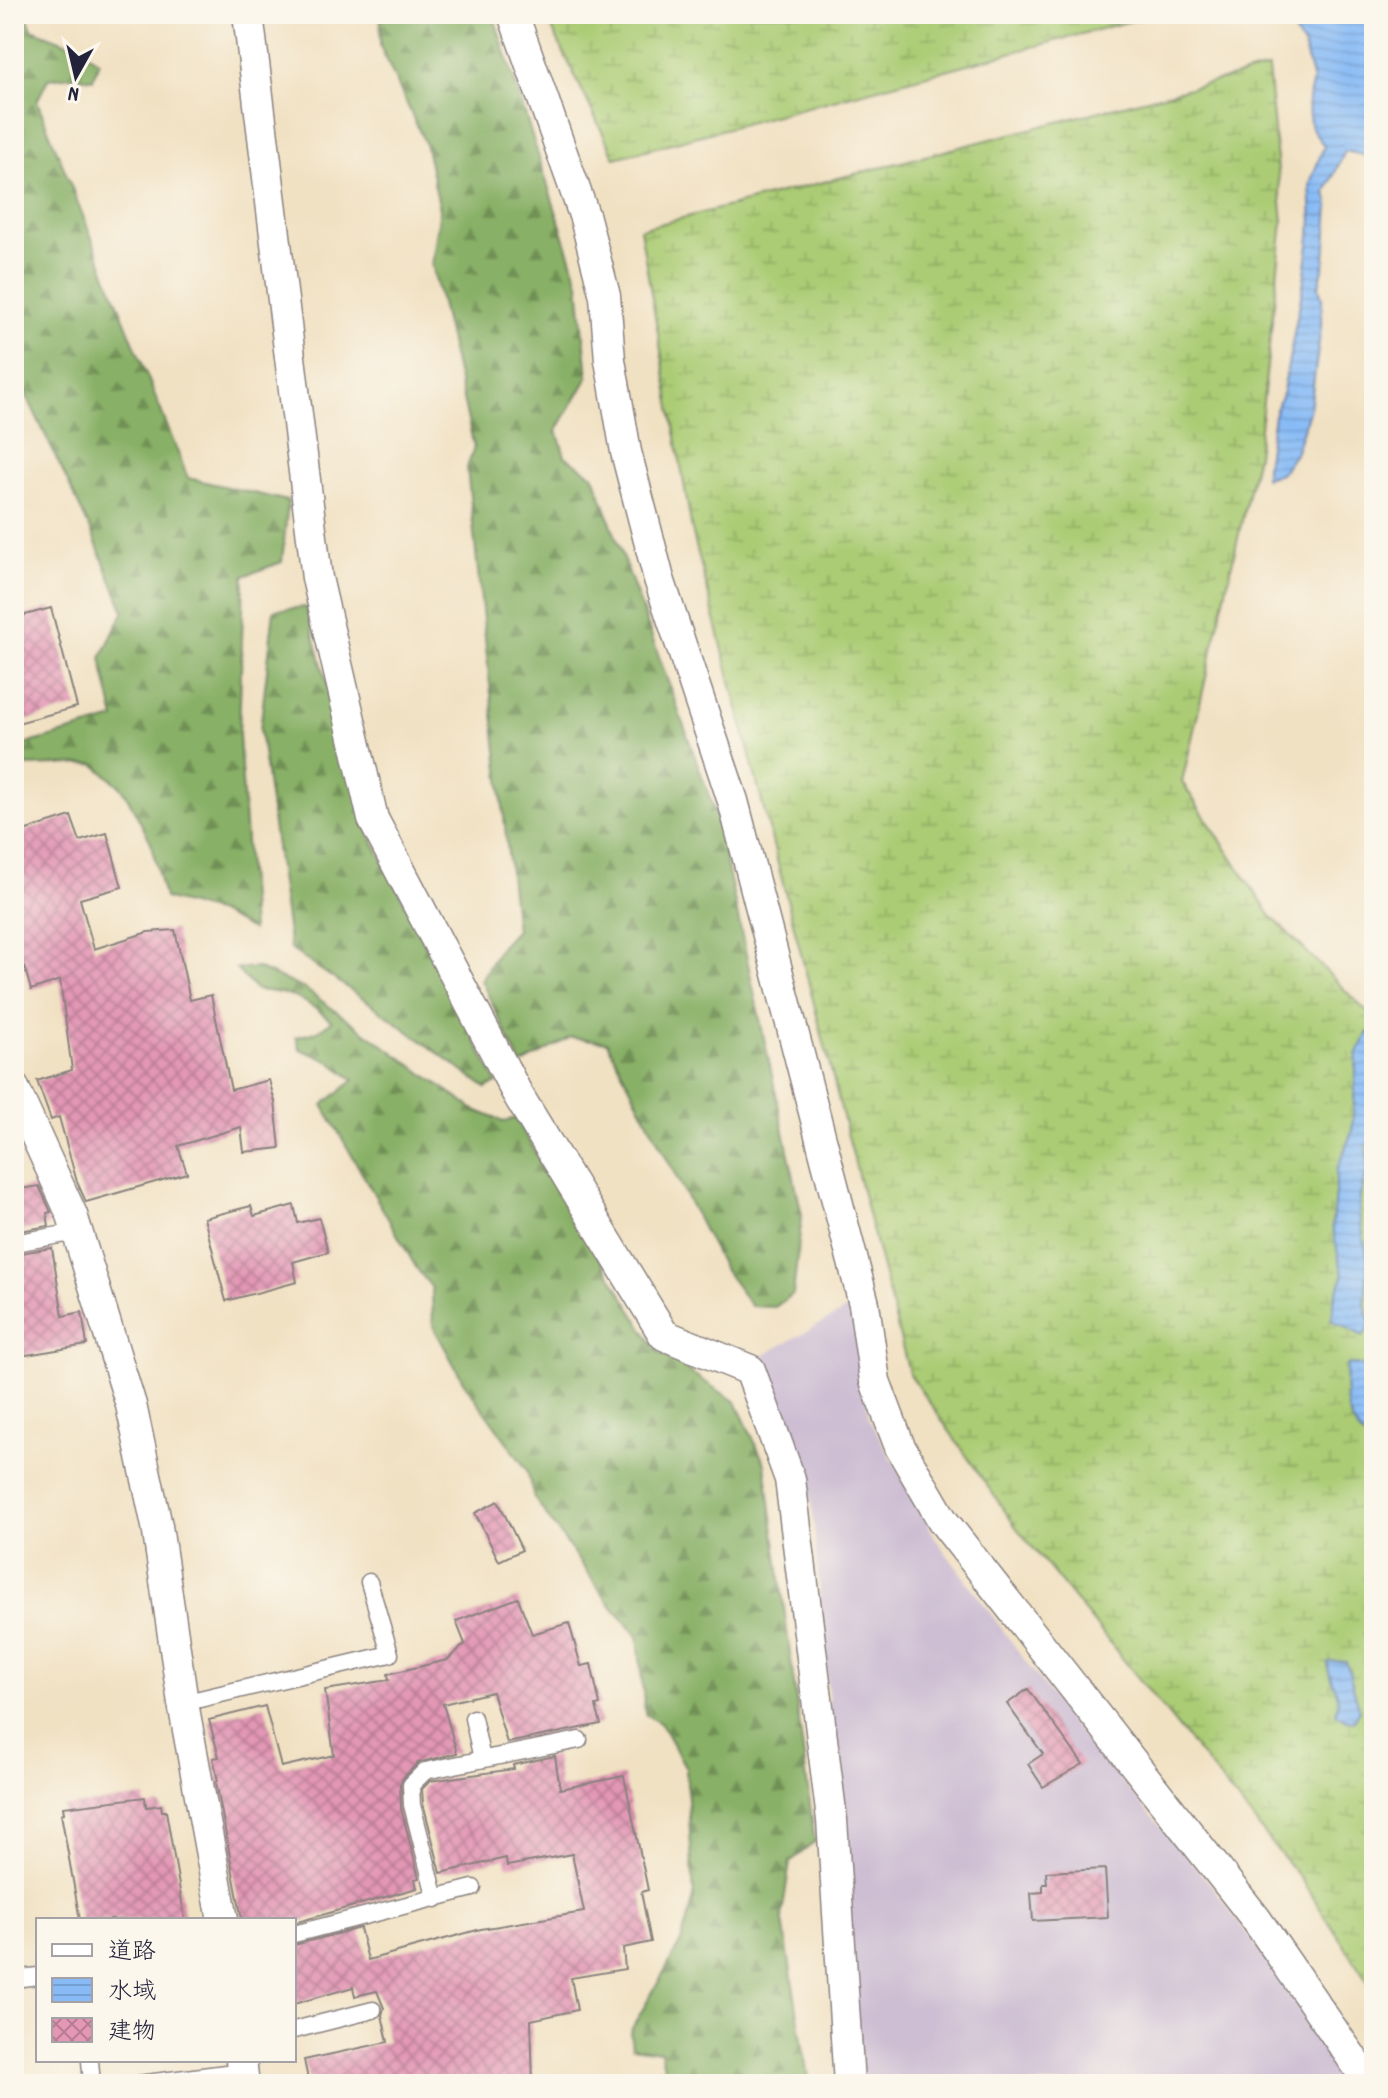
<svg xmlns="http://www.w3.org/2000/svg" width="1388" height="2098" viewBox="0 0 1388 2098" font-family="Dekko,'Klee One',sans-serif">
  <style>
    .industrial { fill: #cdbed3 }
    .forest { fill: url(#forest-firs); stroke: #556950; stroke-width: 2 }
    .wetland { fill: url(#wetland-marsh); stroke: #667758; stroke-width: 2 }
    .water { fill: url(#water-rules); stroke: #556e98; stroke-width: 2 }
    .building { fill: url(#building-cross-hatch) }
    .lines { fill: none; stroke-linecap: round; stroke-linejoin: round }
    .service-casing { stroke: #8a827f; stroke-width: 19 }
    .minor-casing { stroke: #8a827f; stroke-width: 33 }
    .service { stroke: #fff; stroke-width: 16 }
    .minor { stroke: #fff; stroke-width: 30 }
  </style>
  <defs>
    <pattern id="forest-firs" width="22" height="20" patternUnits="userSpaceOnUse" patternTransform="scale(2)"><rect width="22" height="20" fill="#88b066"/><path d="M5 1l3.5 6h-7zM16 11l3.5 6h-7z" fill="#6f8f55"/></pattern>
    <pattern id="wetland-marsh" width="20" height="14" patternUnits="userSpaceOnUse" patternTransform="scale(2)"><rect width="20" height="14" fill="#abcc74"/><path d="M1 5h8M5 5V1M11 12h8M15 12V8" fill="none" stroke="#93af65"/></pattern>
    <pattern id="water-rules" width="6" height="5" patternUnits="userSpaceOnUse" patternTransform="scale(2)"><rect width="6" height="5" fill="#88bbf6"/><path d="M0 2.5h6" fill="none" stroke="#75a0d4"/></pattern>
    <pattern id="building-cross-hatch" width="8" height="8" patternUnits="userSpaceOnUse" patternTransform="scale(2)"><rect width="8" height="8" fill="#e397b5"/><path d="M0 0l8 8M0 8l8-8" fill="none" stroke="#b87b94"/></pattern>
  </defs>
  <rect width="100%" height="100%" fill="#fbf7ec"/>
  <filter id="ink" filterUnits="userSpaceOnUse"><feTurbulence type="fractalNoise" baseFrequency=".0125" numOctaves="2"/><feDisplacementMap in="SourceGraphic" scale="16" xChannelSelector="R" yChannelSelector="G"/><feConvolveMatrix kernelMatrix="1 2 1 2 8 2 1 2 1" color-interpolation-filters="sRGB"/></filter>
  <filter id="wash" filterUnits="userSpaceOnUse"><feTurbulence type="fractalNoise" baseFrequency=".006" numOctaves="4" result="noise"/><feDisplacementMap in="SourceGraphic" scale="32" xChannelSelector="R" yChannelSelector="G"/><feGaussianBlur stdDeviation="1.8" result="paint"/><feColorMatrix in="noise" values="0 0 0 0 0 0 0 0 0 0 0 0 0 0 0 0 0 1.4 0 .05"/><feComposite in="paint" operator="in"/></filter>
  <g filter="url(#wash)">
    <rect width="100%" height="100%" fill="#f1e1c3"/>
    <path class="industrial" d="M 853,1306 L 869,1418 L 938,1542 L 1071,1723 L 1212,1886 L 1325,2040 L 1350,2084 L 862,2084 L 812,1503 L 762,1356 Z"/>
    <path class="forest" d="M 14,14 L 26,14 L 32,29 L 80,48 L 99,62 L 93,79 L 71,76 L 48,79 L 37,101 L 188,478 L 288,501 L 282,562 L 244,576 L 239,735 L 252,930 L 219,913 L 164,898 L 151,842 L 123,789 L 94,764 L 25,766 L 19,746 L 115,719 L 101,658 L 124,611 L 92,533 L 14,369 Z
      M 381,14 L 493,14 L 579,283 L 588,377 L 557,430 L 565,456 L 594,476 L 716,815 L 802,1215 L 793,1294 L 775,1307 L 751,1306 L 723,1268 L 607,1042 L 571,1037 L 521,1065 L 481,980 L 500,947 L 516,930 L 467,468 L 474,447 L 432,264 L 440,209 L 425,143 L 380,46 Z
      M 306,607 L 367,829 L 497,1083 L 486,1088 L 374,1006 L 290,949 L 260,730 L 274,610 Z
      M 257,968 L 305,989 L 473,1109 L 504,1122 L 515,1118 L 656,1350 L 736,1402 L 765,1464 L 815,1842 L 790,1862 L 782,1915 L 809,2084 L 667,2084 L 661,2051 L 632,2047 L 630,2032 L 681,1942 L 694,1898 L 686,1768 L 661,1724 L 645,1714 L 638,1636 L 609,1603 L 534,1498 L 527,1470 L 463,1381 L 433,1326 L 432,1288 L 417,1269 L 323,1105 L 354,1080 L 329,1061 L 300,1049 L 296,1037 L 316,1032 L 332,1021 C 303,998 294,993 256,990 L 236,969 Z"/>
    <path class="wetland" d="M 545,14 L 1157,14 L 615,158 Z
      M 1268,68 L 1283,222 L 1257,455 L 1182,782 L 1270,915 L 1374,1019 L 1374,1991 L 1301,1879 L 1016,1527 L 909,1373 L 692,530 L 640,229 Z"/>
    <path class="water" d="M 1297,14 L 1374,14 L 1374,167 L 1364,155 L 1345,151 L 1326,192 L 1329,205 L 1325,260 L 1319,286 L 1322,299 L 1321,327 L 1310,408 L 1295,454 L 1280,474 L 1264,478 L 1274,415 L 1283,391 L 1304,281 L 1312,223 L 1310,183 L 1324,146 L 1310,125 L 1308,99 L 1313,81 L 1303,44 L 1294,33 Z
      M 1368,1032 L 1374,1035 L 1374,1136 L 1366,1146 L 1368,1168 L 1360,1196 L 1359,1214 L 1368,1259 L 1365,1305 L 1371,1325 L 1363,1336 L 1332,1320 L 1335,1295 L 1343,1277 L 1332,1226 L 1337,1169 L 1352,1132 L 1357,1055 Z
      M 1355,1364 L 1374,1370 L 1374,1435 L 1370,1442 C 1345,1424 1343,1394 1347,1365 Z
      M 1334,1661 L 1346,1662 C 1352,1678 1354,1694 1360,1710 L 1354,1721 L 1347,1720 L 1336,1713 C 1343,1686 1327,1684 1328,1662 Z"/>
    <g id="blocks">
      <path class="building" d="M 51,608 L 77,707 L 14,724 L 14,618 Z
        M 71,816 L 80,841 L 107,833 L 122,887 L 80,899 L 94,949 L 148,932 L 175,930 L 190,1000 L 211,995 L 231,1090 L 269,1080 L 275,1102 L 280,1148 L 244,1152 L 241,1127 L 178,1146 L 187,1173 L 86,1202 L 77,1182 L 59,1117 L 51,1120 L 37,1081 L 72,1070 L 60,980 L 31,990 L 14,930 L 14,834 Z
        M 39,1186 L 51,1212 L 47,1213 L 49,1226 L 14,1232 L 14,1190 Z
        M 294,1205 L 298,1223 L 319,1218 L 328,1252 L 293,1262 L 297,1282 L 226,1301 L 204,1218 L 251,1206 L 254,1216 Z
        M 52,1248 L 63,1316 L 82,1312 L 87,1345 L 14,1357 L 14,1254 Z
        M 498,1501 L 522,1550 L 499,1561 L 475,1513 Z
        M 518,1598 L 532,1634 L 569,1623 L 581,1666 L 591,1664 L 600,1705 L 596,1706 L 601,1724 L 507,1743 L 492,1692 L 443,1704 L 457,1753 L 418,1763 L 403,1778 L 400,1785 L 401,1808 L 419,1878 L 415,1879 L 417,1888 L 294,1923 L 294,1920 L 242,1920 L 216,1782 L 218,1781 L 213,1758 L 219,1757 L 209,1720 L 265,1706 L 281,1767 L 334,1755 L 325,1690 L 389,1680 L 388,1674 L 447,1660 L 465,1644 L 456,1621 Z
        M 1028,1689 L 1083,1764 L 1043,1787 L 1028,1764 L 1043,1754 L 1007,1704 Z
        M 555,1756 L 560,1789 L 624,1776 L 648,1890 L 641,1892 L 651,1942 L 623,1948 L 625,1969 L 571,1978 L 577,2010 L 531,2020 L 533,2084 L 309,2084 L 304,2060 L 388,2042 L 382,2015 L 384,2008 L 377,1991 L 355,1996 L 353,1987 L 294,2004 L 294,1945 L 360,1928 L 368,1960 L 481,1929 L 584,1912 L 572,1854 L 507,1866 L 506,1858 L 441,1873 L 423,1803 L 422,1789 L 430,1781 L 514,1769 L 513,1765 Z
        M 145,1797 L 146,1807 L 161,1805 L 162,1811 L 166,1811 L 185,1920 L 80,1920 L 61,1814 L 64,1813 L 63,1807 Z
        M 1105,1869 L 1108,1917 L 1033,1921 L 1031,1893 L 1043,1892 L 1043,1884 L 1047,1884 L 1046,1872 Z"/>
    </g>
  </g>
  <g filter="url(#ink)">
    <use href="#blocks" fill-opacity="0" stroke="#8a827f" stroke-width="2"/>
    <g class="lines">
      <g class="service-casing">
        <path id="service" d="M 14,1243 L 77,1232
          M 183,1703 L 390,1654 L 369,1582
          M 473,1718 L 482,1759
          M 436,1899 L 412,1805 L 411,1785 L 425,1771 L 579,1740
          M 294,1934 L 473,1888
          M 14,1979 L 38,1976
          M 294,2030 L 373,2010
          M 90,2061 L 92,2084
          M 138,2084 L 226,2073 L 243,2077"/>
      </g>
      <g class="minor-casing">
        <path id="minor" d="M 248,14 L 317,578 L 373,819 L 518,1095 L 664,1335 L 750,1370 L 790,1479 L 832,1820 L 849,2084
          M 513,14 L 585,218 L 605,296 L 610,360 L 626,452 L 659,579 L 733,801 L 864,1304 L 875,1381 L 900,1447 L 943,1521 L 1256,1919 L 1370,2084
          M 14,1088 L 72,1215 L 131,1405 L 157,1526 L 183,1703 L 223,1920
          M 241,2060 L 244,2084"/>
      </g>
      <use href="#service" class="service"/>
      <use href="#minor" class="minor"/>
    </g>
  </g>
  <rect width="1388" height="2098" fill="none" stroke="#fbf7ec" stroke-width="48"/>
  <rect x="36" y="1918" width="260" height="144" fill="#fbf7ec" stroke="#a4a2a5" stroke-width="2"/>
  <rect x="52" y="1944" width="40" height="12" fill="#ffffff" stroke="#a4a2a5" stroke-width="2"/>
  <text x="108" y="1958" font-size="24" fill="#22223b">道路</text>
  <rect x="52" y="1978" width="40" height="24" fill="url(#water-rules)" stroke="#a4a2a5" stroke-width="2"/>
  <text x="108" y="1998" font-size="24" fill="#22223b">水域</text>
  <rect x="52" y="2018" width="40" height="24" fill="url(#building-cross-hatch)" stroke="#a4a2a5" stroke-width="2"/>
  <text x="108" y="2038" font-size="24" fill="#22223b">建物</text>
  <g transform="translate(76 76) rotate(188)" stroke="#fbf7ec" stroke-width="6" paint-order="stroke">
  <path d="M0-6L14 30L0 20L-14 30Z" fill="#22223b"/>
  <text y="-12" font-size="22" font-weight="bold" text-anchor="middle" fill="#22223b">N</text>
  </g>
</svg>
